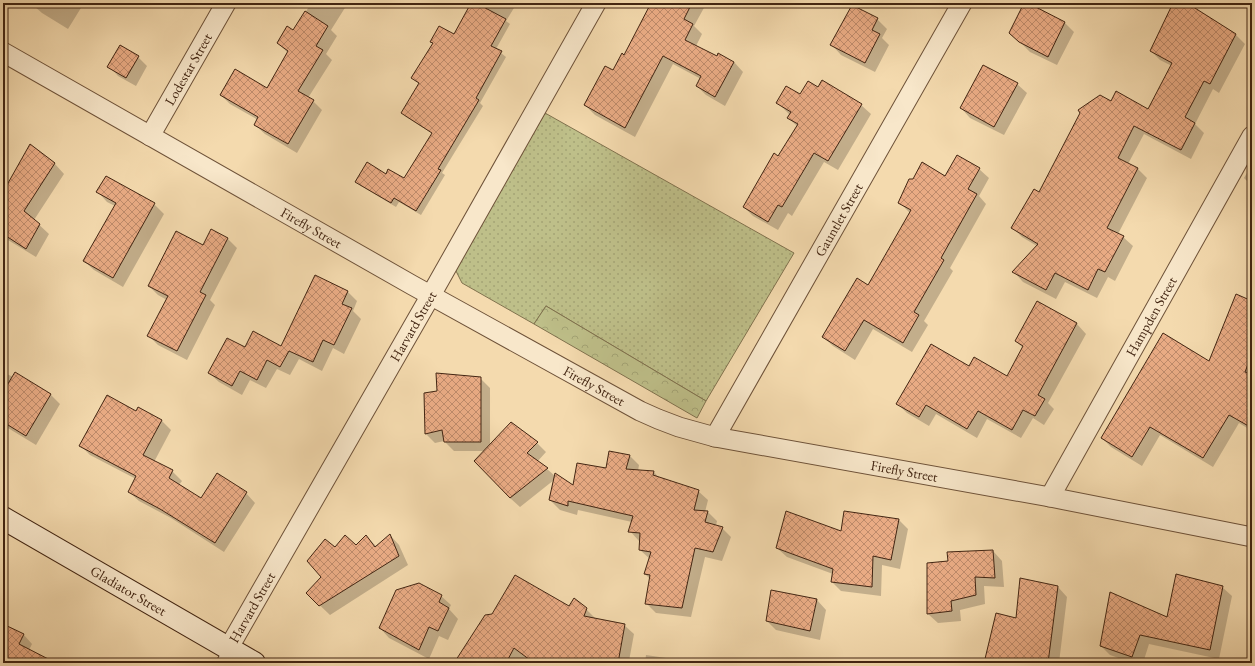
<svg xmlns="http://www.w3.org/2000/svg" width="1255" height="666" viewBox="0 0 1255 666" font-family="'EB Garamond',serif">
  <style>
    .grass { fill: url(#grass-dots); stroke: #80724e }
    .forest { fill: url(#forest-crowns); stroke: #80724e }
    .shadow { fill: #0003 }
    .building { fill: url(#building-cross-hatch); stroke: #422512 }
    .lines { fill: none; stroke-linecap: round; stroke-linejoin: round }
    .lane-casing { stroke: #6e5239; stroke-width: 11 }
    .street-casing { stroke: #6e5239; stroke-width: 21 }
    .secondary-casing { stroke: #422512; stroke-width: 24 }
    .lane { stroke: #f8e7ca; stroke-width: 9 }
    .street { stroke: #f8e7ca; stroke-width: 19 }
    .secondary { stroke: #f8e7ca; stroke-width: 22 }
    .labels { text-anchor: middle; stroke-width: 3; stroke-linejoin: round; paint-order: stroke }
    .street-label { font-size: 14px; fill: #422512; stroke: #f8e7ca }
  </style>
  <defs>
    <pattern id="grass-dots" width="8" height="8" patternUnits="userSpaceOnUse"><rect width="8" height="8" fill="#bebf89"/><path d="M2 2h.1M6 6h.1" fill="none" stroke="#a4a475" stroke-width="1.8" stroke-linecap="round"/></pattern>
    <pattern id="forest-crowns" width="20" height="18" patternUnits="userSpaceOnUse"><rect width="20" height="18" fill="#bebf89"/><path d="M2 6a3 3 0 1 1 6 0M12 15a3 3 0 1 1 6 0" fill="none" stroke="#a4a475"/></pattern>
    <pattern id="building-cross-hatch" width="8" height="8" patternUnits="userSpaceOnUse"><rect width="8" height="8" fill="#e9ab84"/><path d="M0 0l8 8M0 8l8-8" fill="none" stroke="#be8b6b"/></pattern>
  </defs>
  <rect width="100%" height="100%" fill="#f4daae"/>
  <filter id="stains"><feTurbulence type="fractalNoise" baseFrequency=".005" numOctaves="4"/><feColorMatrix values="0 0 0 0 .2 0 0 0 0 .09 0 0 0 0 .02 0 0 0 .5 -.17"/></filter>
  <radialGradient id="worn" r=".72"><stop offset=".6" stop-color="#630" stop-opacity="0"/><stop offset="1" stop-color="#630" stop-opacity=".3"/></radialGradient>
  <path class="grass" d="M 545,113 L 794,253 L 706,401 L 546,306 L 534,324 L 462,283 L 455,269 Z"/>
  <path class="forest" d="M 546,306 L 706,401 L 697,418 L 534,324 Z"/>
  <path class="shadow" d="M 36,3 L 84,3 L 68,29 L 42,13 L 34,6 Z
    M 311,3 L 348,3 L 331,30 L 337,36 L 326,54 L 332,60 L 308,98 L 313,101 L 322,110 L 297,153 L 265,134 L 255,125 L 258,120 L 230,104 L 221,95 L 268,89 L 288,53 L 278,43 L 294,32 Z
    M 472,3 L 517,3 L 506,21 L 510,24 L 496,49 L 506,57 L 480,103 L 483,106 L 442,173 L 445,175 L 421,215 L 399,202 L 396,207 L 361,186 L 357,182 L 386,175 L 405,180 L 433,134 L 406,117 L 402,113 L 420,84 L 412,78 L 433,44 L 431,41 L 454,35 Z
    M 652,3 L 702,3 L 705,6 L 694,26 L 702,34 L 696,46 L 717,58 L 734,62 L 743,72 L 725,106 L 706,95 L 697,86 L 701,79 L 673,64 L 635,137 L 595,115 L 585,105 L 613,71 L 624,56 Z
    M 1025,3 L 1065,23 L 1074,32 L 1057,65 L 1030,52 L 1010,32 Z
    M 1103,3 L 1109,3 L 1108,6 Z
    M 1174,3 L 1186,3 L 1236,35 L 1245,44 L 1219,93 L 1213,89 L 1195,124 L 1204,133 L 1191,159 L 1144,134 L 1128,164 L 1138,169 L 1147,178 L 1118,234 L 1123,237 L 1133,246 L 1115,281 L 1108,277 L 1097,298 L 1065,282 L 1056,299 L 1023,282 L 1014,272 L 1037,246 L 1022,237 L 1013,228 L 1111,102 L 1149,110 L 1172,66 L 1160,60 L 1151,51 Z
    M 852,6 L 877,19 L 887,29 L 882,38 L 889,45 L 875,72 L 841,55 L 832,45 Z
    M 138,57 L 147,66 L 136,86 L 118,76 L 109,66 Z
    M 1017,84 L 1027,93 L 1004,135 L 970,118 L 961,108 Z
    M 818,88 L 861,105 L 871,114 L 838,170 L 824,162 L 792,216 L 788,213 L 778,230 L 753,216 L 744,207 L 779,157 L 797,126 L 788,118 L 790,115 L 778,103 L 800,96 Z
    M 3,121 L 5,123 L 3,150 Z
    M 31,146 L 55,164 L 64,174 L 34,220 L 49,234 L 36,257 L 3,237 L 3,194 Z
    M 1252,164 L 1252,186 L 1244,178 Z
    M 979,169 L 989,178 L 979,196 L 986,204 L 950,268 L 953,271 L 924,321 L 928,325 L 912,352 L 873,329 L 855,360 L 833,346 L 823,337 L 868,286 L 910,213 L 899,202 Z
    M 98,192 L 154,204 L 164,214 L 123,287 L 94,270 L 84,261 L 115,206 L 107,202 Z
    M 227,238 L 237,248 L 210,300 L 215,305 L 187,360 L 158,345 L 149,336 L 167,300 L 158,295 L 149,286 L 203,246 Z
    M 1252,241 L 1252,254 L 1247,249 Z
    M 316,277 L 348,292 L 357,301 L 353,311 L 361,319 L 344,354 L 333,348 L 322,371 L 299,359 L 290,375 L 277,369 L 266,388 L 250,380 L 242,395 L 219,382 L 209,373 L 245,349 L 282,347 Z
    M 1037,302 L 1077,324 L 1086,334 L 1048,403 L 1054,409 L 1044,425 L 1033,418 L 1021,438 L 987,419 L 977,438 L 936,414 L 929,426 L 907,413 L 898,404 L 969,367 L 1008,377 L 1023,348 L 1016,341 Z
    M 1252,302 L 1252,431 L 1239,423 L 1213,467 L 1160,435 L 1142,466 L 1111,447 L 1102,438 L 1210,363 Z
    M 3,372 L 13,377 L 16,373 L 51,395 L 60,404 L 36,445 L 3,425 Z
    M 480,378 L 490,388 L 490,446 L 537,443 L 546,452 L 537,462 L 547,469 L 555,476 L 574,487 L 607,469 L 610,453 L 630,456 L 639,465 L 638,471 L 654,472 L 659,478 L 698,491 L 708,500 L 705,512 L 708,512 L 717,521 L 716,526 L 722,528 L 731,537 L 722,561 L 705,557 L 691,617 L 656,613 L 646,603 L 650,579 L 645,574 L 650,559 L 640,550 L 641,541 L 639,541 L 630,531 L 632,522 L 578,510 L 577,515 L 560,510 L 550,500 L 554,480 L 520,507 L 510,498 L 485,451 L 454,451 L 444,441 L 435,443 L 426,434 L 438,392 Z
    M 136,413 L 162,421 L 171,430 L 154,462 L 172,471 L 182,481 L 179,485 L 202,499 L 246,493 L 255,503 L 224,552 L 171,518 L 139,501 L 129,492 L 136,479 L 90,455 L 80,445 Z
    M 899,520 L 908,529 L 900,569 L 882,565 L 881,596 L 841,591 L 832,582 L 833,574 L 787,557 L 777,548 Z
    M 390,535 L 399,545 L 408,565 L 330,615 L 307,593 L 323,577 L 335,549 L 356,546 L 366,536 L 376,546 Z
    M 993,551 L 1002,561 L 1004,587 L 984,586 L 985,604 L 960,610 L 961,621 L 938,623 L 928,614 L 928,564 L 949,562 Z
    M 1058,587 L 1067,597 L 1059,663 L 985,663 L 1017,619 Z
    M 1222,587 L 1232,596 L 1219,659 L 1149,644 L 1143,663 L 1133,663 L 1110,655 L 1101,646 L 1167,618 Z
    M 441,596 L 451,605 L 449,609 L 458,619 L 448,640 L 439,636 L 429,659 L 389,638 L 380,628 Z
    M 817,600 L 826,610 L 820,640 L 776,630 L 767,621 Z
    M 570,607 L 586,609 L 596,619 L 624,625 L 634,634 L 629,661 L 606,658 L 605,663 L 532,663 L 524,657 L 521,663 L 461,663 Z
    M 4,625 L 24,635 L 32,644 L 29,650 L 53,663 L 3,663 Z
    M 646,655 L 693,662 L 695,663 L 645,663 Z
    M 102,659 L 107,663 L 100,663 Z"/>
  <path class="building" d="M 471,3 L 476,3 L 506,19 L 491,46 L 502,51 L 476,98 L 479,100 L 438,169 L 441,170 L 416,211 L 394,198 L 391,203 L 355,182 L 367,162 L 386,174 L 388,169 L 404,178 L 432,133 L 401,113 L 419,83 L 411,78 L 433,43 L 430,42 L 439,26 L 454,34 Z
    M 651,3 L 692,3 L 684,19 L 693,24 L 685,40 L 717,56 L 718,53 L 734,62 L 715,97 L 696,86 L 701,76 L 663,56 L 625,128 L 584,105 L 605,66 L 613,70 L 622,53 L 624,55 Z
    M 1024,3 L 1028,3 L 1065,22 L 1048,57 L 1019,42 L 1009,33 Z
    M 1173,3 L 1187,3 L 1236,34 L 1210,84 L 1204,81 L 1185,117 L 1195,123 L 1181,150 L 1134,126 L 1118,158 L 1138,168 L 1107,228 L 1124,236 L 1105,272 L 1098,269 L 1088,290 L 1055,273 L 1046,290 L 1012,272 L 1038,244 L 1011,228 L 1034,189 L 1039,192 L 1080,113 L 1078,110 L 1100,95 L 1111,101 L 1116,91 L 1148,109 L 1172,63 L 1150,51 Z
    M 852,5 L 878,18 L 872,30 L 880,34 L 865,63 L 830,45 Z
    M 305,11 L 328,26 L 316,46 L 323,50 L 298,91 L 314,100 L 288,144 L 254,125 L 258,117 L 220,95 L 235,69 L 267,88 L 288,51 L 277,43 L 287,26 L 293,30 Z
    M 120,45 L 139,56 L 126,78 L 107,67 Z
    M 983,65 L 1018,83 L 994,127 L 960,108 Z
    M 822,80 L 862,104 L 828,161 L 814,153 L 782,207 L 778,205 L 768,222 L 743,207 L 774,153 L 778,156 L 798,124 L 787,118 L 791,112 L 776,103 L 786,86 L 800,94 L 808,81 L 818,87 Z
    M 30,144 L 55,163 L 24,211 L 40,224 L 26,249 L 3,234 L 3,192 Z
    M 957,155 L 980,168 L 968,189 L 977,194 L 941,258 L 944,260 L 914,312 L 919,315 L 903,343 L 864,320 L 845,351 L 822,337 L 857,278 L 868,285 L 911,210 L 898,203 L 909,179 L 913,179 L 922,162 L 945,176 Z
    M 106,176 L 155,203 L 113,278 L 83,261 L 116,203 L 96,192 Z
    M 211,229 L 228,238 L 200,292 L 206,295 L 177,351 L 147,336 L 168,296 L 148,286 L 176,231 L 203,245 Z
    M 315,275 L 348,291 L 342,304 L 352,308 L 334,345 L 323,340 L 313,362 L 289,351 L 280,367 L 267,360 L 257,380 L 240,371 L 232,386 L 208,373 L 227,338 L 245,347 L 253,331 L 281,346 Z
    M 1236,294 L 1252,301 L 1252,354 L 1245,372 L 1252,375 L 1252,428 L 1229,415 L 1203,458 L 1150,427 L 1132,457 L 1101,438 L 1163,333 L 1209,361 Z
    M 1037,301 L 1077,323 L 1038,395 L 1045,399 L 1035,416 L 1023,410 L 1012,430 L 978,411 L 967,429 L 926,405 L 919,417 L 896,404 L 931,344 L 969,366 L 974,357 L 1007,376 L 1023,346 L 1015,341 Z
    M 15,372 L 51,394 L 26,436 L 3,422 L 3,392 Z
    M 436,373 L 481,377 L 481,442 L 444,442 L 442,430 L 425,434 L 424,393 L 437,391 Z
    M 107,395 L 136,411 L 138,407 L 162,420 L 143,455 L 173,470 L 169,478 L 201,498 L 217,473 L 247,492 L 215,543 L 160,509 L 128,492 L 136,476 L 79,446 Z
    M 511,422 L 538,442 L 527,453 L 548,468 L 510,498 L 474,461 Z
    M 609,451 L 630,455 L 626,469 L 654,471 L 653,475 L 699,490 L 694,510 L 708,511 L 705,522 L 723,527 L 713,552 L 695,548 L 682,608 L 645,604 L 650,575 L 644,574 L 651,552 L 639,550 L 640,533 L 628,532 L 633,516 L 568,501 L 568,506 L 549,500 L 555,473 L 573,485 L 577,463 L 606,468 Z
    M 786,511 L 841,531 L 844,511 L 899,519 L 891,560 L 873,556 L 872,587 L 831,582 L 833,569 L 776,548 Z
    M 390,534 L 399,556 L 319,606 L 306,593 L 321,577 L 307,561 L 325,539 L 335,547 L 345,535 L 356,545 L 366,535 L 375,547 Z
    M 993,550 L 995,578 L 975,577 L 976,595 L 951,601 L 952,611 L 927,614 L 927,563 L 948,561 L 947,552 Z
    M 1176,574 L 1223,586 L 1210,650 L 1140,635 L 1132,657 L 1100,646 L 1110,592 L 1167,617 Z
    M 515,575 L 569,606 L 574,598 L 587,608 L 584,616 L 625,624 L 618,663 L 534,663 L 514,648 L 506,663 L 454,663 L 485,615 L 492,614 Z
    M 1020,578 L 1058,586 L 1048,663 L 984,663 L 996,613 L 1016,618 Z
    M 419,583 L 442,595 L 439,602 L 449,608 L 438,631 L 429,627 L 419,650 L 379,628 L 396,590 Z
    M 771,590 L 817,599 L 810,631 L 766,621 Z
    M 3,624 L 24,634 L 19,644 L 56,663 L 3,663 Z"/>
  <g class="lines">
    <g class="lane-casing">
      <path id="lane" d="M 221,663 L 228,649"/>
    </g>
    <g class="street-casing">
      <g id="street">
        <path id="s1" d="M 3,52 L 412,285 L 640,411 L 658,419 L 679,427 L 715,437 L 1050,497 L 1252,537"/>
        <path id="s2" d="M 150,136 L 226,3"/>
        <path id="s3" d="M 715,437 L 962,3"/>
        <path id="s4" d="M 1050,497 L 1252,136"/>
        <path id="s5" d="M 228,649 L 431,295 L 596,3"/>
      </g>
    </g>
    <g class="secondary-casing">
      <g id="secondary">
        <path id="s6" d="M 3,518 L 254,663"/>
      </g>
    </g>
    <use href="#lane" class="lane"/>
    <use href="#street" class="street"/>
    <use href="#secondary" class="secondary"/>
  </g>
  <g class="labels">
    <g class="street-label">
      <text dy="5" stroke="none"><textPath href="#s2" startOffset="77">Lodestar Street</textPath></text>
      <text dy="5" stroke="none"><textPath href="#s3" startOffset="250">Gauntlet Street</textPath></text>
      <text dy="5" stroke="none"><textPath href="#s1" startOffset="355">Firefly Street</textPath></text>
      <text dy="5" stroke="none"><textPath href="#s4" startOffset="207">Hampden Street</textPath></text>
      <text dy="5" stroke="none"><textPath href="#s5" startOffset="372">Harvard Street</textPath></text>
      <text dy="5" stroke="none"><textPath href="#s1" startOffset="679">Firefly Street</textPath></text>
      <text dy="5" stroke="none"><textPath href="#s1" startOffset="1003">Firefly Street</textPath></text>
      <text dy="5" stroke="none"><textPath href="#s6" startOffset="145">Gladiator Street</textPath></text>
      <text dy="5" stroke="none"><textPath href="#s5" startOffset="48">Harvard Street</textPath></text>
    </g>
  </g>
  <rect width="1255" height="666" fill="none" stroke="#f4daae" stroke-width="16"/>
  <rect x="4" y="4" width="1247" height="658" fill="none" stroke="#422512" stroke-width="2"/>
  <rect x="8" y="8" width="1239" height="650" fill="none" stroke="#422512"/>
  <rect width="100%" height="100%" filter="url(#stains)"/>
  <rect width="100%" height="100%" fill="url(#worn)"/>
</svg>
